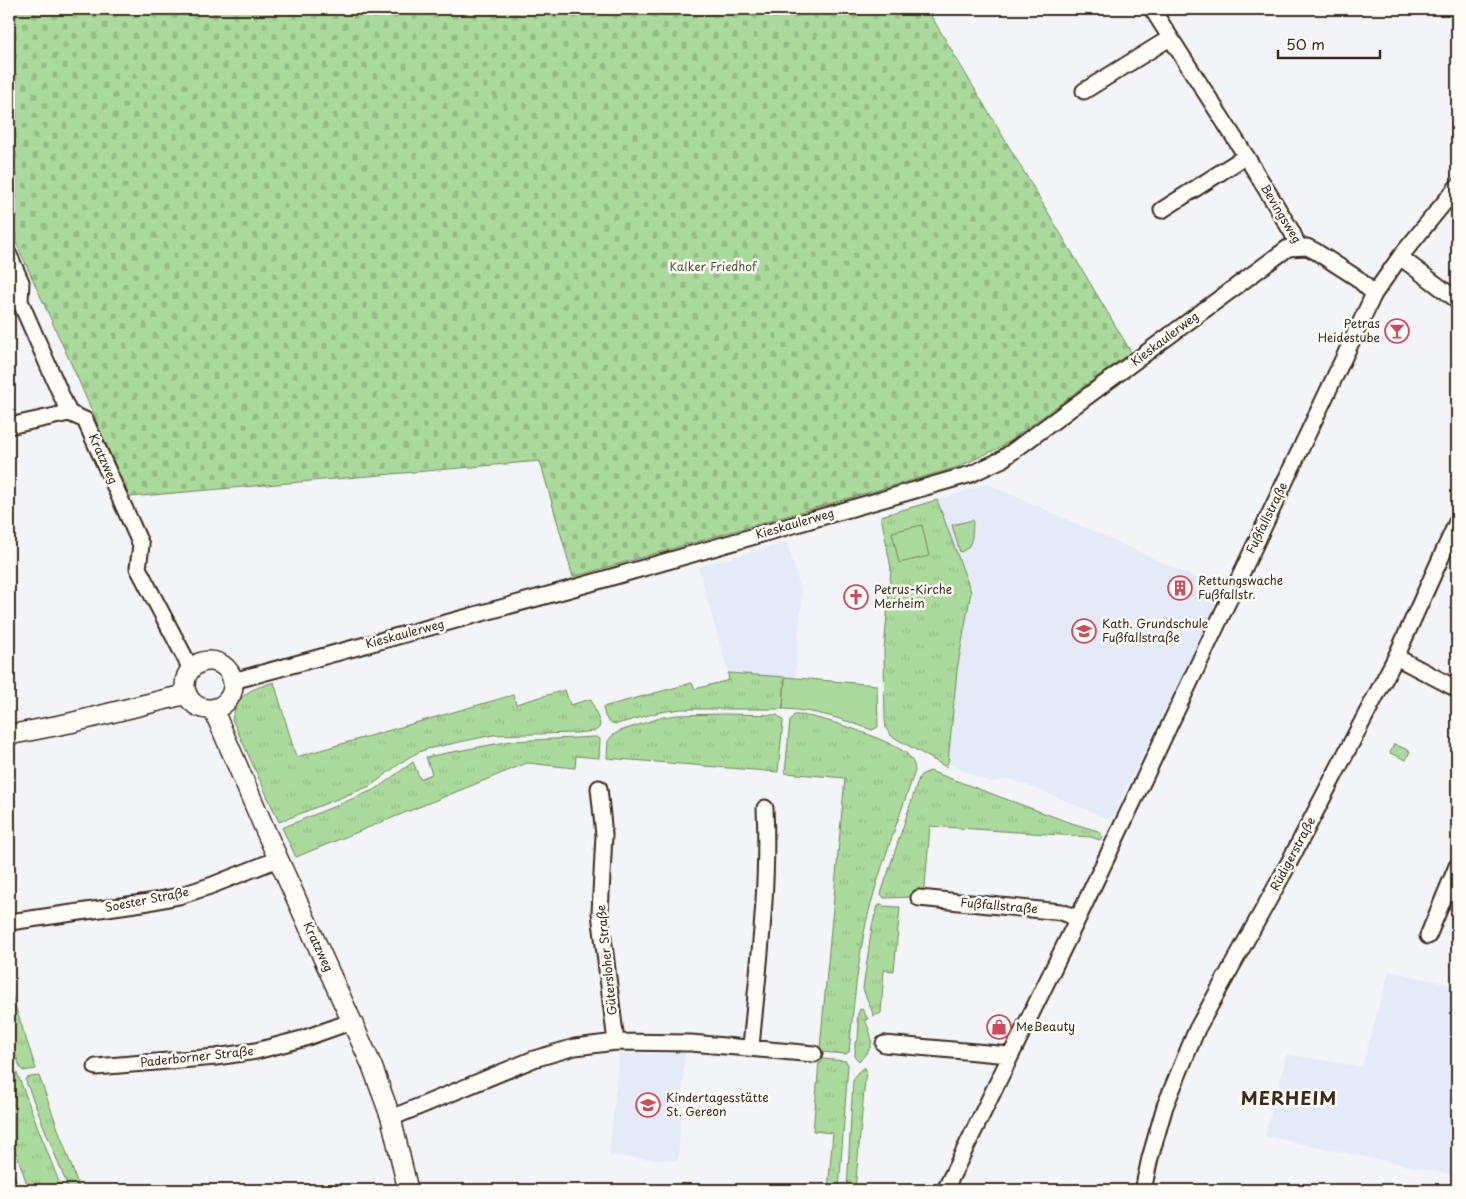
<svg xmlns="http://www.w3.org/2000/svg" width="1466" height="1199" viewBox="0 0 1466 1199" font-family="'Playpen Sans',sans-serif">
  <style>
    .built { fill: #e4eaf8 }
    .grass { fill: url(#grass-tufts); stroke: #73825d }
    .cemetery { fill: url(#cemetery-stones); stroke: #73825d }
    .green { fill: #abdb9c; stroke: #73825d }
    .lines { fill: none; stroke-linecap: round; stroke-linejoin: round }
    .minor-casing { stroke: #3b2a1e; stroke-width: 19 }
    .tertiary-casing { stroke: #3b2a1e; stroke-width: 22 }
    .minor { stroke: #fdfcf7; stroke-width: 15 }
    .tertiary { stroke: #fdfcf7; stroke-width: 19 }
    .tram { stroke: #3b2a1e; stroke-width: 1 }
    .labels { text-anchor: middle; stroke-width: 5; stroke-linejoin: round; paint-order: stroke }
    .street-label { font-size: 12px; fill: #3b2a1e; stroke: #fdfcf7 }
    .park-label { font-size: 12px; fill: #57563e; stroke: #fdfcf7 }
    .poi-label { font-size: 12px; fill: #3b2a1e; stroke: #fdfcf7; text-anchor: start }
    .district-label { font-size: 18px; font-weight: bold; letter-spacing: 1px; fill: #3b2a1e; stroke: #fdfcf7 }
  </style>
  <defs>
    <pattern id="grass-tufts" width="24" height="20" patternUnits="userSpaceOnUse" patternTransform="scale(1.25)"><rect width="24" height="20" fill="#abdb9c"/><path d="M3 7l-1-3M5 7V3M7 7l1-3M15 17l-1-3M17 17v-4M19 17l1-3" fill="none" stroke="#94bc86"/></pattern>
    <pattern id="cemetery-stones" width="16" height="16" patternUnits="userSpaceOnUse" patternTransform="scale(1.25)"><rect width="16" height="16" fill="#abdb9c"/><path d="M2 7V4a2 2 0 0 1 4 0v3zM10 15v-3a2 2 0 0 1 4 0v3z" fill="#94bc86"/></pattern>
  </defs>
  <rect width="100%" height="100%" fill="#f2f4f7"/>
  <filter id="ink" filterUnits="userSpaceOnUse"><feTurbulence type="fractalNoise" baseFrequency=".02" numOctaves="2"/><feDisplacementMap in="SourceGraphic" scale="10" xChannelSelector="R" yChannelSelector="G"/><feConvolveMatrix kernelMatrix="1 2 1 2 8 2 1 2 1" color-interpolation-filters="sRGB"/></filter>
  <g filter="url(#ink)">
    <path class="built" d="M 988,484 L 1224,590 L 1110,820 L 1048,793 L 1010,779 L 990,782 L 970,774 L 948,762 L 957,670 L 971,592 L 937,500 Z
      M 787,542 L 802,595 L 795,678 L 728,672 L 698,567 Z
      M 1389,971 L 1457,986 L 1457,1176 L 1265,1136 L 1287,1054 L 1362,1067 Z
      M 685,1053 L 678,1161 L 609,1156 L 619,1054 Z"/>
    <path class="grass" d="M 937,500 L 971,592 L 957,670 L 948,762 L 946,767 L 890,735 L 886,728 L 885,719 L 884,650 L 891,568 L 881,516 Z
      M 728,673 L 785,677 L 783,709 L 681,709 L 660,712 L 617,724 C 606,723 605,717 603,707 L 692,683 L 695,689 L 729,680 Z
      M 274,682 L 296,757 L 513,695 L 516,704 L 565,690 L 570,705 L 591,699 L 600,724 L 599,728 L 595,731 L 576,733 L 493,735 L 427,749 C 404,756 390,773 370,786 L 279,822 L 232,719 C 239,692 250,690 274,682 Z
      M 724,714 L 777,715 L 782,719 L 783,722 L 778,772 L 607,758 L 608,741 L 613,735 L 620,731 L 663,717 L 677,715 Z
      M 794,715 C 814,713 891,740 907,754 C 911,758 915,764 915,771 C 898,821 878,872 866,923 C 857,966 853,1009 849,1052 L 846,1054 L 821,1052 L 820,1048 L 845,778 L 785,773 L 790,721 Z
      M 596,737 L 600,739 L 599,758 L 576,756 L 575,768 L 527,763 L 296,857 L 282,828 L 376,789 L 413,762 L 420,779 L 432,774 L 426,757 L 511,741 Z
      M 930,771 L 1068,822 L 1098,831 L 1102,836 L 1100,840 L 1091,837 L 930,826 L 925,886 L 922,891 L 914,897 L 884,898 L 881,894 L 919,778 L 921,775 Z
      M 882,904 L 883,906 L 900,907 L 894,971 L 884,970 L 881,1013 L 874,1016 L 863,989 L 872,926 L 878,906 Z
      M 9,987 L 36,1069 L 23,1071 L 20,1067 L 9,1034 Z
      M 860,1009 L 863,1010 L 868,1019 L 865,1020 C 874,1040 875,1046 859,1061 L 855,1057 L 855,1042 L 858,1041 L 859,1023 L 857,1022 L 858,1014 Z
      M 9,1052 L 62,1190 L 29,1190 L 9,1132 Z
      M 822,1059 L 846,1061 L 848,1065 L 839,1190 L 828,1190 L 833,1133 L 813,1131 L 819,1063 L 821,1063 Z
      M 864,1067 L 866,1069 L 855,1190 L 847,1190 L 853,1081 L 857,1073 Z
      M 39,1076 L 80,1190 L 69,1190 L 25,1079 L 30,1077 Z"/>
    <path class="cemetery" d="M 9,9 L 927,9 L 1131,352 L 1001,447 L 958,467 L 573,577 L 540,461 L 129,497 L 78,379 L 9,227 Z"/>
    <path class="green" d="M 973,520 C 972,533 974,548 960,552 L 952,525 Z
      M 922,525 L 929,556 L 899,563 L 892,532 Z
      M 785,677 L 877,685 L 878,727 L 872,730 C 843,719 814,710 783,709 Z
      M 1394,744 L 1410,751 L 1406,760 L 1390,753 Z"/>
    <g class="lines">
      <g class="minor-casing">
        <path id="minor" d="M 1152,9 L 1246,156 L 1292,232 L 1298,246
          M 1084,91 L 1170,38
          M 1162,210 L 1246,156
          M 9,255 L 21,282 L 20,301 L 69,413 L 85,420 L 141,545 L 138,568 L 191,669
          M 1400,257 L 1457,300
          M 9,426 L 69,413
          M 1396,657 L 1457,689
          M 233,681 L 570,589 L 971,474 L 1001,460 L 1288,248 L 1307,247 L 1315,251 L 1357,278 L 1374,294
          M 599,788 L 604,835 L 600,913 L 616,1042
          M 919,898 L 1061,912 L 1078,918
          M 10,922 L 149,902 L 179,896 L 210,886 L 278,859
          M 1428,936 L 1457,866
          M 884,1044 L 1010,1055
          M 751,1047 C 758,968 769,888 765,808
          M 96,1067 L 216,1057 L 256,1051 L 302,1039 L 353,1021
          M 391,1118 L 534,1059 L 575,1047 L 616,1042 L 691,1043 L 814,1054
          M 945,1190 L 1078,918 L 1374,294 L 1400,257 L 1457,187
          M 1143,1190 L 1150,1158 L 1165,1106 L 1197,1029 L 1283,874 L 1396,657 L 1457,522"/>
      </g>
      <g class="tertiary-casing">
        <path id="tertiary" d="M185 685a24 24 0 1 1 48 0a24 24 0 1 1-48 0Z
          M 213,709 L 266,832 L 372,1066 L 391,1118 L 408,1190
          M 9,735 L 70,723 L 187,694"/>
      </g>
      <use href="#minor" class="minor"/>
      <use href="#tertiary" class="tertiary"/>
      <path class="tram" d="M 9,1160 L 19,1190
        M 9,1187 L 10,1190"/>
    </g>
  </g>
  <defs>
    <g id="bar-ring" transform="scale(1.25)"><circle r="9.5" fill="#fdfcf7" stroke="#d1495b" stroke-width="1.5"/><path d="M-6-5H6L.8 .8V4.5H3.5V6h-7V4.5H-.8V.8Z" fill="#d1495b"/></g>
    <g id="building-ring" transform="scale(1.25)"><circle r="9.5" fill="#fdfcf7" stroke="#d1495b" stroke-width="1.5"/><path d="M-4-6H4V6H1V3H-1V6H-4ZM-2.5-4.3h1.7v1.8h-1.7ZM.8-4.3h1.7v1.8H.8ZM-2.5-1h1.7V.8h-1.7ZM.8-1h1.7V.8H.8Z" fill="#d1495b"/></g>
    <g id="church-ring" transform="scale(1.25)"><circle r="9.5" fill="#fdfcf7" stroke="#d1495b" stroke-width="1.5"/><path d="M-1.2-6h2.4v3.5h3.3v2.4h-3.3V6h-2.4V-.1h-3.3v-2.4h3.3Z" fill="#d1495b"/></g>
    <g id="school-ring" transform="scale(1.25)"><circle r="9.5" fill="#fdfcf7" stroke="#d1495b" stroke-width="1.5"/><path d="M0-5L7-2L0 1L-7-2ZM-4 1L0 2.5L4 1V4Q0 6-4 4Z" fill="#d1495b"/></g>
    <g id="shop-ring" transform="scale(1.25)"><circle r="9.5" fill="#fdfcf7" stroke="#d1495b" stroke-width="1.5"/><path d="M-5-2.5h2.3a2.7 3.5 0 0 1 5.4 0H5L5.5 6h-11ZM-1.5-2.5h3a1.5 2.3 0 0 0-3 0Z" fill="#d1495b"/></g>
  </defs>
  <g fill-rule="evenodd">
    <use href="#bar-ring" x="1397" y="331"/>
    <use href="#building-ring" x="1180" y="588"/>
    <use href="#church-ring" x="856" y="597"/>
    <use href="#school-ring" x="1084" y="631"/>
    <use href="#shop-ring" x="999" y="1027"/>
    <use href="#school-ring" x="648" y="1105"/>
  </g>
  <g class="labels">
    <g class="street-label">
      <text transform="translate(1281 214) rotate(59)" y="4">Bevingsweg</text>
      <text transform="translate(1165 339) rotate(-37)" y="4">Kieskaulerweg</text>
      <text transform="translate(103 459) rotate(66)" y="4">Kratzweg</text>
      <text transform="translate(1267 518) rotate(-64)" y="4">Fußfallstraße</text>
      <text transform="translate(795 524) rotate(-16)" y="4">Kieskaulerweg</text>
      <text transform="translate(405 634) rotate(-15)" y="4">Kieskaulerweg</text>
      <text transform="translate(1293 854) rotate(-62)" y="4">Rüdigerstraße</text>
      <text transform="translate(147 900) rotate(-11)" y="4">Soester Straße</text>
      <text transform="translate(999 906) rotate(5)" y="4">Fußfallstraße</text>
      <text transform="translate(318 947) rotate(65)" y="4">Kratzweg</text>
      <text transform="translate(607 960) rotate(-96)" y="4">Gütersloher Straße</text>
      <text transform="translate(197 1057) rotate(-6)" y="4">Paderborner Straße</text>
    </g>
    <g class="park-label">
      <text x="713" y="271">Kalker Friedhof</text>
    </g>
    <g class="poi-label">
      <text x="1380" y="328" text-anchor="end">Petras<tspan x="1380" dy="14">Heidestube</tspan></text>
      <text x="1198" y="585">Rettungswache<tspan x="1198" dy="14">Fußfallstr.</tspan></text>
      <text x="874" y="594">Petrus-Kirche<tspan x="874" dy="14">Merheim</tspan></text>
      <text x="1102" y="628">Kath. Grundschule<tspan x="1102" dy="14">Fußfallstraße</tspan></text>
      <text x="1016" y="1031">MeBeauty</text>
      <text x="666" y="1102">Kindertagesstätte<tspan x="666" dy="14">St. Gereon</tspan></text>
    </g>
    <g class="district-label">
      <text x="1289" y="1105">MERHEIM</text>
    </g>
  </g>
  <rect width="1466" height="1199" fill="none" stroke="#fdfcf7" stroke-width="30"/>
  <rect x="15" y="15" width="1436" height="1169" fill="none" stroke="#3b2a1e" stroke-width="2" filter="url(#ink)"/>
  <path d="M1278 50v8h102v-8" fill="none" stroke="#3b2a1e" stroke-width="2.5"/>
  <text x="1286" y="50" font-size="15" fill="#3b2a1e" stroke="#fdfcf7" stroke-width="4" paint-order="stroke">50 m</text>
</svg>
